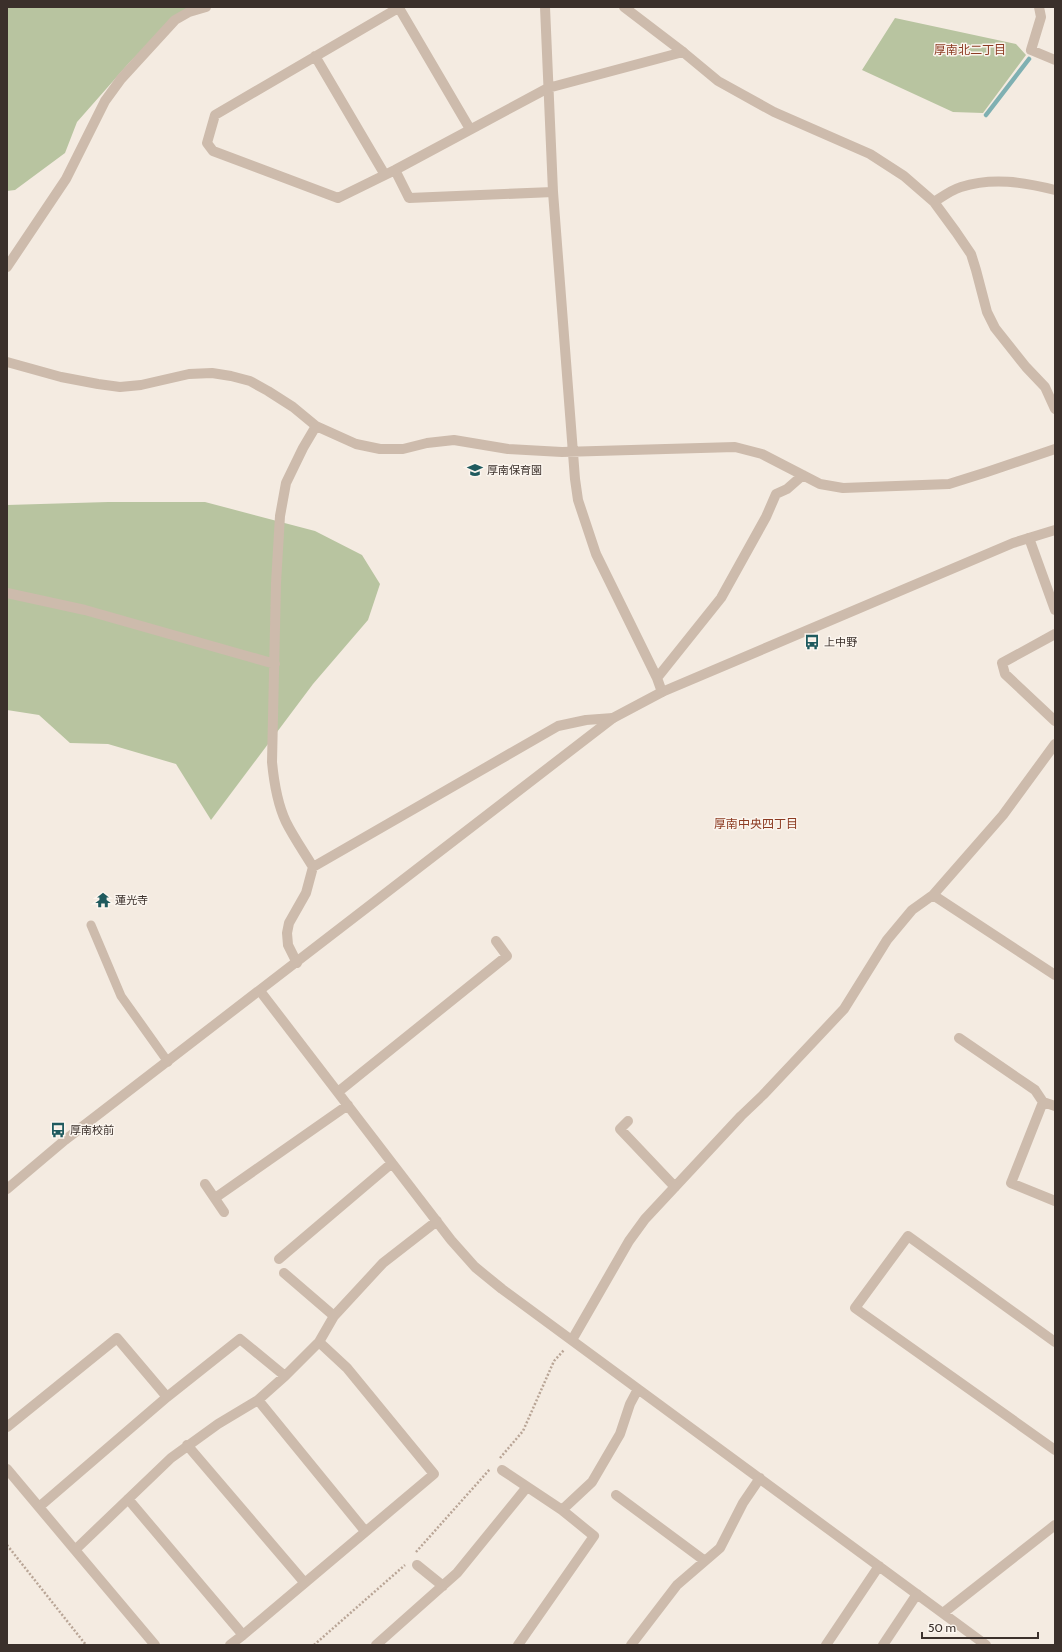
<svg xmlns="http://www.w3.org/2000/svg" width="1062" height="1652" viewBox="0 0 1062 1652" font-family="Cabin,'Noto Sans JP',sans-serif">
  <style>
    .green { fill: #b8c4a0 }
    .lines { fill: none; stroke-linecap: round; stroke-linejoin: round }
    .stream { stroke: #7fb0b2; stroke-width: 4.5 }
    .path { stroke: #b9a596; stroke-width: 2.5; stroke-dasharray: 2 2; stroke-linecap: butt }
    .service { stroke: #cdbbac; stroke-width: 9 }
    .minor { stroke: #cdbbac; stroke-width: 10 }
    .tertiary { stroke: #cdbbac; stroke-width: 10 }
    .labels { text-anchor: middle; stroke-width: 3; stroke-linejoin: round; paint-order: stroke }
    .poi-label { font-size: 11px; fill: #3b302b; stroke: #fbf5ee; text-anchor: start }
    .neighbourhood-label { font-size: 12px; fill: #8c3b22; stroke: #fbf5ee }
  </style>
  <rect width="100%" height="100%" fill="#f4ebe1"/>
  <path class="green" d="M 7,7 L 199,7 L 178,14 L 129,63 L 77,122 L 65,153 L 15,190 L 7,191 Z
    M 895,18 L 1016,44 L 1026,55 L 983,113 L 953,112 L 862,70 Z
    M 108,502 L 205,502 L 315,531 L 362,555 L 380,584 L 368,620 L 313,684 L 211,820 L 176,764 L 108,744 L 70,743 L 39,715 L 7,710 L 7,505 Z"/>
  <g class="lines">
    <path class="stream" d="M 986,115 L 1029,59"/>
    <path class="path" d="M 500,1458 L 523,1431 L 554,1361 L 564,1350
      M 7,1545 L 86,1645
      M 416,1552 L 490,1469
      M 314,1645 L 405,1565"/>
    <path class="service" d="M 91,925 L 121,996 L 168,1062"/>
    <path class="minor" d="M 400,7 L 215,115 L 207,143 L 213,151 L 338,198 L 395,170 L 548,88 L 683,52 L 718,81 L 774,112 L 870,154 L 904,176 L 934,202 L 956,232 L 971,254 L 976,270 L 987,312 L 995,328 L 1026,367 L 1045,387 L 1055,409
      M 545,7 L 553,192 L 575,479 L 578,500 L 596,554 L 657,678 L 662,692
      M 1039,7 L 1041,17 L 1031,50 L 1055,60
      M 399,8 L 470,129
      M 315,56 L 385,175
      M 395,170 L 409,198 L 553,192
      M 934,202 C 942,197 951,190 961,187 C 992,177 1024,182 1055,190
      M 7,267 L 66,179 L 105,101 L 121,79 L 175,20 L 189,12 L 206,7
      M 7,362 L 61,377 L 98,384 L 120,387 L 141,385 L 189,374 L 212,373 L 231,376 L 250,381 L 268,391 L 293,407 L 316,426 L 356,444 L 380,449 L 403,449 L 427,443 L 454,440 L 508,449 L 562,452 L 735,447 L 762,454 L 820,484 L 843,488 L 949,484 L 987,472 L 1055,449
      M 1029,538 L 1055,610
      M 7,593 L 85,610 L 275,664
      M 1055,634 L 1002,663 L 1005,674 L 1055,721
      M 657,678 L 721,598 L 766,517 L 776,494 L 787,489 L 803,475
      M 313,867 L 558,726 L 586,720 L 613,718
      M 933,895 L 1055,975
      M 297,963 L 288,945 L 287,933 L 289,923 L 306,893 L 313,867 C 304,852 294,838 286,822 C 277,803 274,783 272,762 L 276,583 L 280,516 L 286,483 L 303,448 L 316,426
      M 260,991 L 451,1240 L 475,1267 L 502,1289 L 986,1645
      M 959,1038 L 1035,1090 L 1043,1102 L 1055,1106
      M 338,1092 L 507,956 L 496,941
      M 1043,1102 L 1011,1183 L 1055,1201
      M 628,1121 L 620,1129 L 675,1187
      M 205,1184 L 224,1212
      M 215,1198 L 348,1105
      M 279,1259 L 392,1163
      M 284,1273 L 334,1316
      M 572,1340 L 629,1241 L 645,1219 L 741,1116 L 763,1095 L 844,1009 L 887,940 L 912,910 L 933,895 L 1003,815 L 1055,744
      M 1055,1342 L 908,1236 L 855,1308 L 1055,1450
      M 258,1400 L 365,1531
      M 7,1427 L 117,1338 L 167,1397 L 240,1339 L 285,1376
      M 187,1445 L 304,1582
      M 7,1469 L 75,1550
      M 502,1470 L 562,1510
      M 616,1495 L 705,1561
      M 128,1499 L 243,1635 L 230,1645
      M 39,1507 L 167,1397
      M 417,1565 L 443,1586
      M 943,1613 L 1055,1525
      M 243,1635 L 434,1474 L 347,1368 L 319,1342
      M 155,1645 L 75,1550 L 171,1458 L 218,1424 L 258,1400 L 285,1376 L 319,1342 L 334,1316 L 383,1263 L 437,1221
      M 376,1645 L 457,1573 L 527,1487
      M 518,1645 L 594,1536 L 562,1510 L 592,1482 L 620,1434 L 630,1404 L 638,1389
      M 631,1645 L 677,1585 L 720,1548 L 743,1503 L 760,1478
      M 826,1645 L 879,1566
      M 883,1645 L 917,1594"/>
    <path class="tertiary" d="M 624,7 L 683,52
      M 7,1189 L 65,1140 L 613,718 L 662,692 L 1013,543 L 1055,530"/>
  </g>
  <defs>
    <g id="school-bare" transform="scale(1.2)"><path d="M0-5L7-2L0 1L-7-2ZM-4 1L0 2.5L4 1V4Q0 6-4 4Z" fill="#1f5a5e" stroke="#fbf5ee" stroke-width="2.5" paint-order="stroke"/></g>
    <g id="bus-bare" transform="scale(1.2)"><path d="M-5-6H5V4H4V6H2V4H-2V6H-4V4H-5ZM-3.5-4V0h7V-4ZM-3.5 1.2v1.5H-2V1.2ZM2 1.2v1.5H3.5V1.2Z" fill="#1f5a5e" stroke="#fbf5ee" stroke-width="2.5" paint-order="stroke"/></g>
    <g id="temple-bare" transform="scale(1.2)"><path d="M0-6L5-2H3V0L6.5 2.5H4V6H1.5V3h-3V6H-4V2.5H-6.5L-3 0V-2H-5Z" fill="#1f5a5e" stroke="#fbf5ee" stroke-width="2.5" paint-order="stroke"/></g>
  </defs>
  <g fill-rule="evenodd">
    <use href="#school-bare" x="475" y="470"/>
    <use href="#bus-bare" x="812" y="642"/>
    <use href="#temple-bare" x="103" y="900"/>
    <use href="#bus-bare" x="58" y="1130"/>
  </g>
  <g class="labels">
    <g class="poi-label">
      <text x="487" y="474">厚南保育園</text>
      <text x="824" y="646">上中野</text>
      <text x="115" y="904">蓮光寺</text>
      <text x="70" y="1134">厚南校前</text>
    </g>
    <g class="neighbourhood-label">
      <text x="970" y="54">厚南北二丁目</text>
      <text x="756" y="828">厚南中央四丁目</text>
    </g>
  </g>
  <rect width="1062" height="1652" fill="none" stroke="#3b302b" stroke-width="16"/>
  <path d="M922 1632v6h116v-6" fill="none" stroke="#3b302b" stroke-width="2"/>
  <text x="928" y="1632" font-size="12" fill="#3b302b" stroke="#fbf5ee" stroke-width="3" paint-order="stroke">50 m</text>
</svg>
